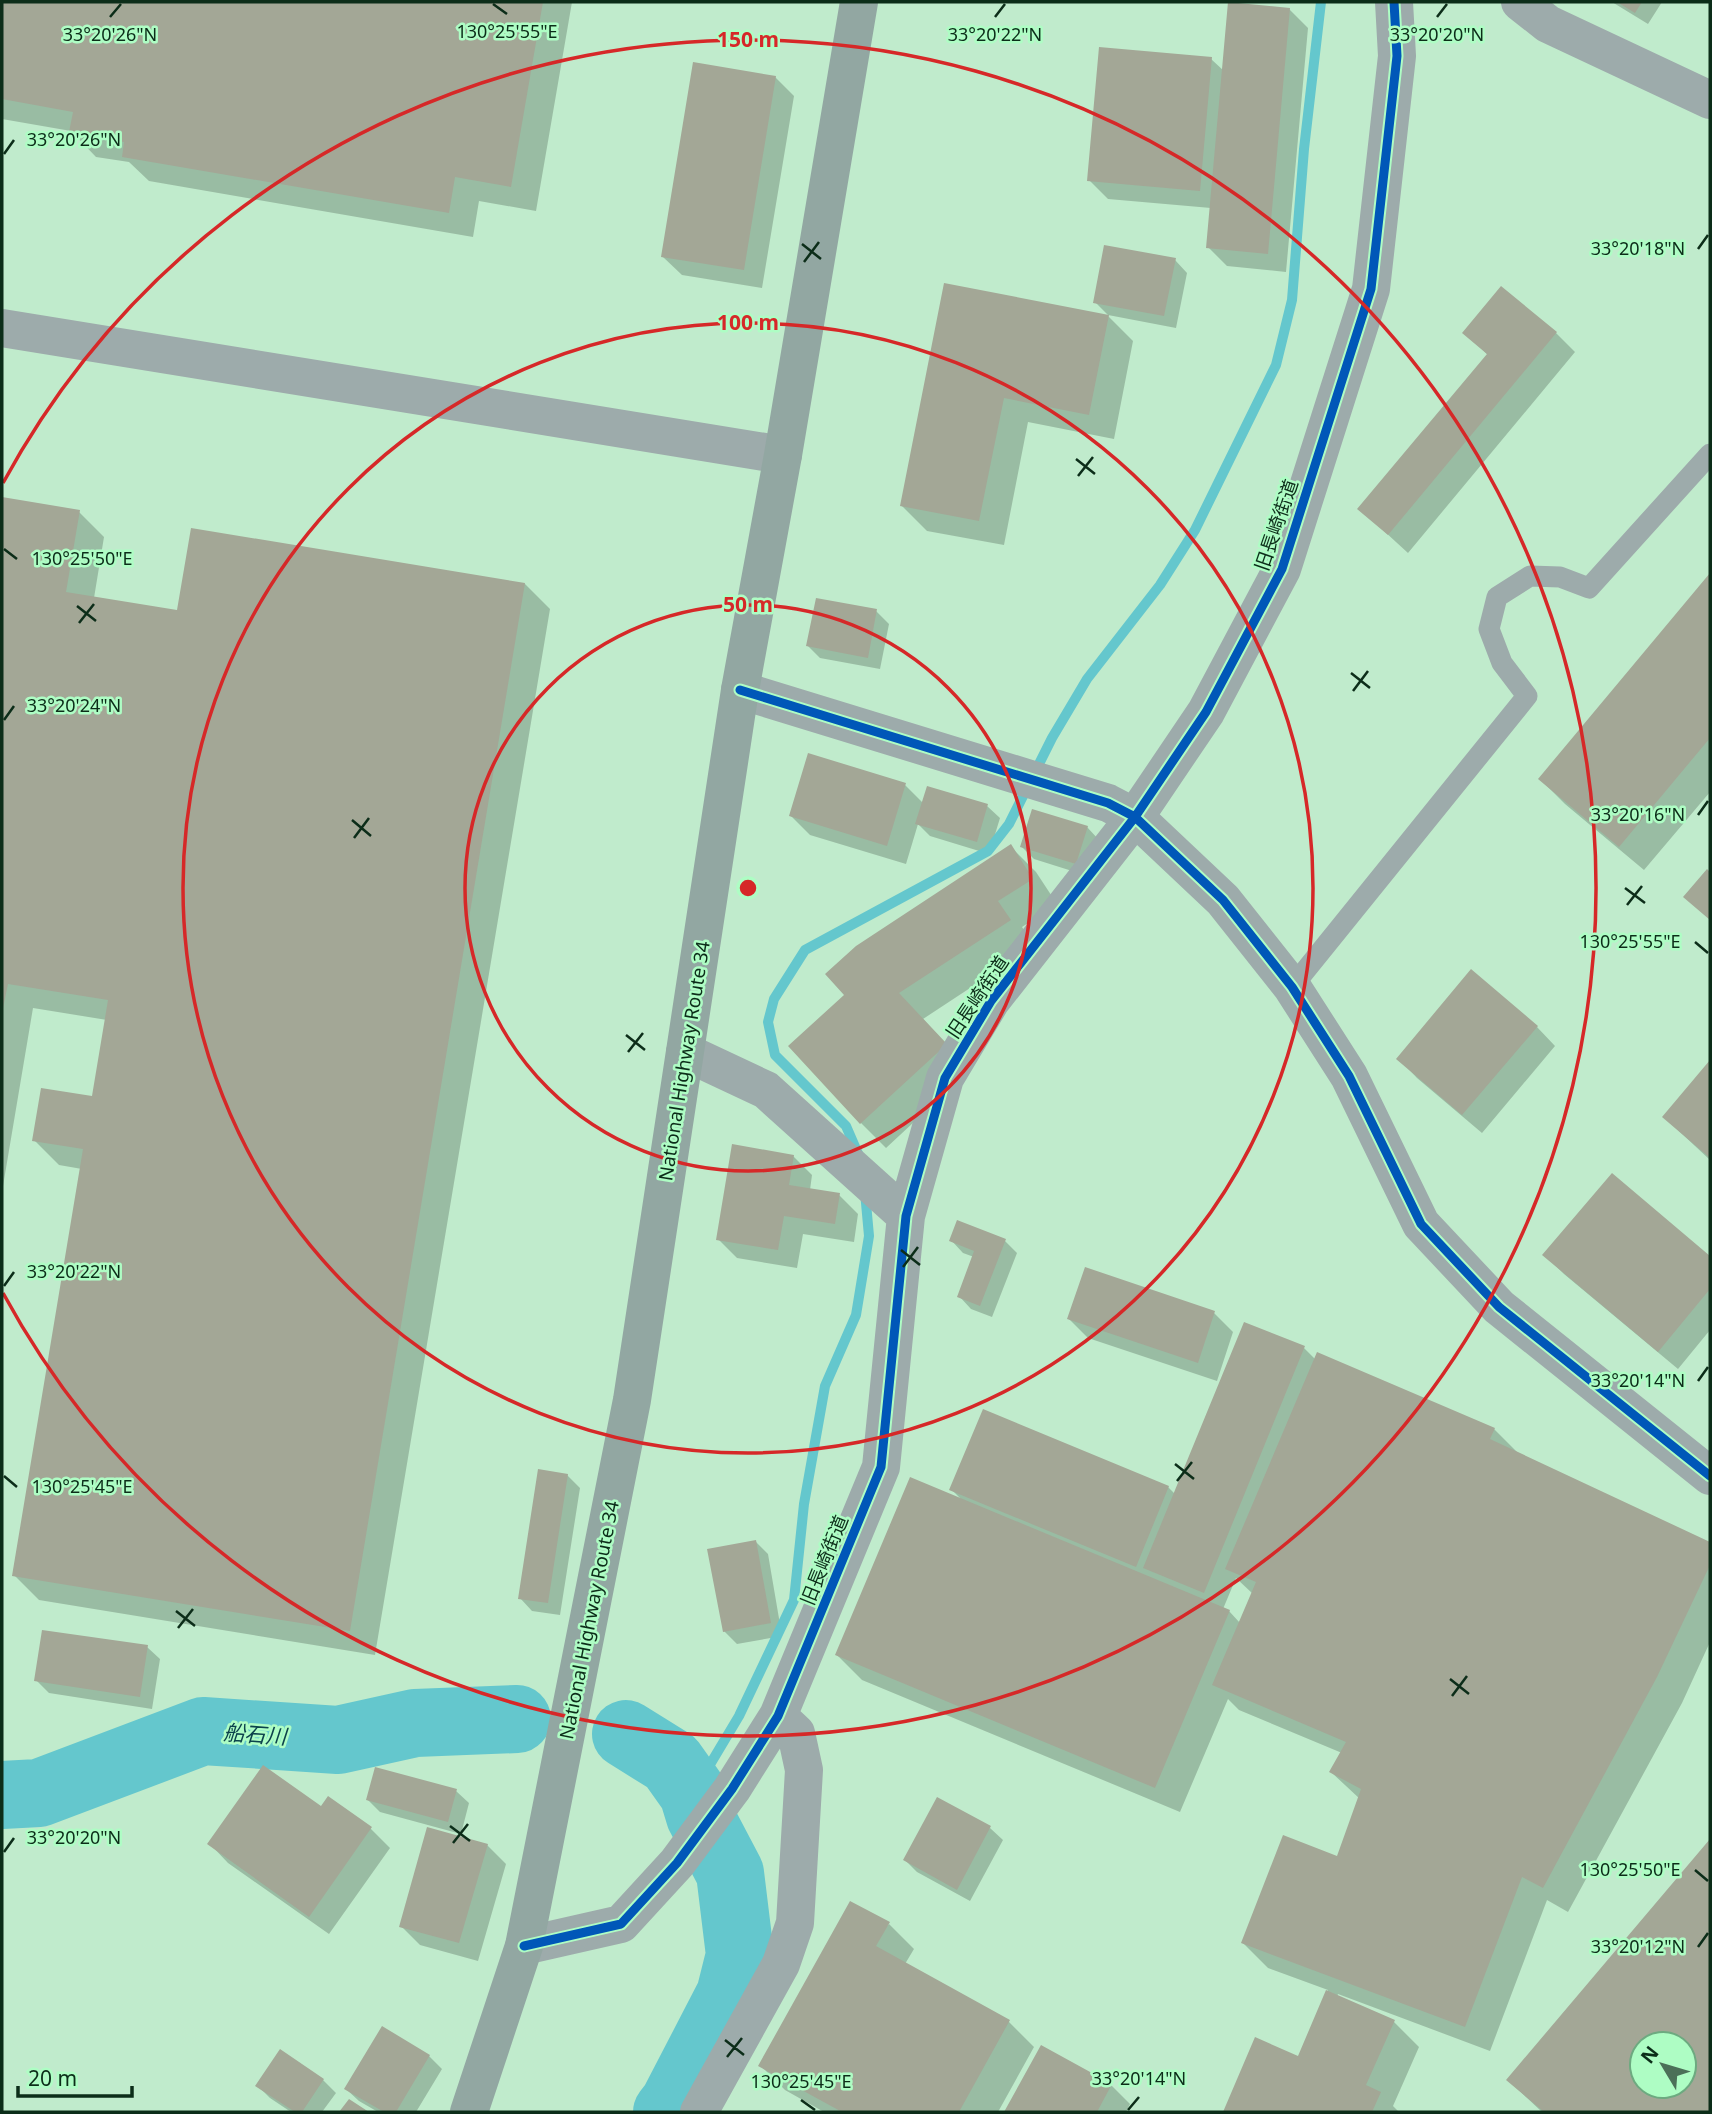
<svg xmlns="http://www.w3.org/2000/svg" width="1712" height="2114" viewBox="0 0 1712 2114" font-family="'Noto Sans','Noto Sans JP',sans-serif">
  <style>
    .shadow { fill: #0003; fill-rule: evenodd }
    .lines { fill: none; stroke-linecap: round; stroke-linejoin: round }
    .stream { stroke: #64c7cd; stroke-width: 10 }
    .river { stroke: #64c7cd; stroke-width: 68 }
    .building { fill: #a3a796; fill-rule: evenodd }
    .service { stroke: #9dabab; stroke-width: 21 }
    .minor { stroke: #9dabab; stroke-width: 38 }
    .tertiary { stroke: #9dabab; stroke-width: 38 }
    .trunk { stroke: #92a7a2; stroke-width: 38 }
    .cycleway-casing { stroke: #aefdc4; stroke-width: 13 }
    .cycleway { stroke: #0057b8; stroke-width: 9 }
    .ticks { fill: none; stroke: #0c2d19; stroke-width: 2.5 }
    .ring { fill: none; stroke: #d62828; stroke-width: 3.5 }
    .labels { text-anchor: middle; stroke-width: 5; stroke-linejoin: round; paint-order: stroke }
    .street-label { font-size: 19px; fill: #0c2d19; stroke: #aefdc4 }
    .water-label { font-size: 21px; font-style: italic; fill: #0c424c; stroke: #aefdc4 }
    .ticks-label { font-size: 18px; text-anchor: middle; fill: #0c2d19; stroke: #aefdc4; stroke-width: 5; stroke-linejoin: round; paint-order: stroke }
    .centre { fill: #d62828; stroke: #aefdc4; stroke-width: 3.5 }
    .ring-label { font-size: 21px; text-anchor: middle; font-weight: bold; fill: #d62828; stroke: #aefdc4; stroke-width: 5; stroke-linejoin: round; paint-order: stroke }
  </style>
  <rect width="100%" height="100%" fill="#c0ebcc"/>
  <path class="shadow" d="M 2,2 L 572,2 L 536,211 L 479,201 L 473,237 L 149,181 L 129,162 L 96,157 L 71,131 L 2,119 Z
    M 1612,2 L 1662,2 L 1648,24 Z
    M 1289,9 L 1308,28 L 1286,272 L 1227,266 L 1208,247 L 1211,208 L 1108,199 L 1089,180 L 1211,59 L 1224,71 Z
    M 775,77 L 794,96 L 762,288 L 682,275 L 663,257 Z
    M 1175,260 L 1187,273 L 1176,328 L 1108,315 L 1095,302 Z
    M 945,285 L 1108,316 L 1133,341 L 1114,439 L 1028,422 L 1004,545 L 927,531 L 902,506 Z
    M 1465,333 L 1556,333 L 1575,352 L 1408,553 L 1360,509 L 1488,355 Z
    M 2,499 L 79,512 L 104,537 L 94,598 L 178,612 L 525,584 L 550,609 L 375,1655 L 39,1600 L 14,1575 L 82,1169 L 59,1165 L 34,1140 L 94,1098 L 107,1020 L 33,1008 L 2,1192 Z
    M 1710,576 L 1710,792 L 1644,870 L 1565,804 L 1540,779 Z
    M 876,611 L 889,624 L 880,669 L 820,658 L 808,646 Z
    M 905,785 L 923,803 L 987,806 L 1000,818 L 989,854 L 930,836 L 918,824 L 906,864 L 810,835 L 791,816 Z
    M 1087,827 L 1099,840 L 1088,876 L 1034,859 L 1022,847 Z
    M 1011,847 L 1036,872 L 1057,904 L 1022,927 L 1034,946 L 923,1019 L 970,1070 L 886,1148 L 861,1123 L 847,995 Z
    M 1537,1027 L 1555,1046 L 1482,1133 L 1417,1078 L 1399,1059 Z
    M 1710,1063 L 1710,1160 L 1664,1117 Z
    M 793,1156 L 812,1175 L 810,1190 L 839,1195 L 858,1214 L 854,1242 L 803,1234 L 797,1268 L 737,1258 L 718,1239 Z
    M 1612,1175 L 1710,1258 L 1710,1330 L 1678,1369 L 1564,1274 L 1545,1255 Z
    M 951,1240 L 1005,1241 L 1017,1253 L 992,1317 L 971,1309 L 959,1296 L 974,1257 L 963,1253 Z
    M 1214,1313 L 1233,1332 L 1217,1381 L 1088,1338 L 1069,1319 Z
    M 1304,1348 L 1316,1360 L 1494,1429 L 1519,1454 L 1710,1544 L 1710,1642 L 1682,1703 L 1568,1912 L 1547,1900 L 1490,2051 L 1338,1994 L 1337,1997 L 1394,2022 L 1419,2047 L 1393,2106 L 1399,2112 L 1225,2112 L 1256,2040 L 1299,2058 L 1328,1990 L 1268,1968 L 1243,1943 L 1338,1858 L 1360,1799 L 1331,1772 L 1342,1753 L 1239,1710 L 1228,1699 L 1180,1812 L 862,1680 L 837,1655 L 963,1501 L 951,1489 L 1168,1487 L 1175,1494 ZM 1236,1578 L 1253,1594 L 1240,1623 L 1229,1611 L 1223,1609 Z
    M 567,1475 L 580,1488 L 560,1615 L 532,1611 L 520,1598 Z
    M 755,1541 L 768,1554 L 782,1636 L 737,1644 L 724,1631 Z
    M 147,1647 L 160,1659 L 152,1709 L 49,1693 L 36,1680 Z
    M 456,1791 L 469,1803 L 461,1834 L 380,1812 L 367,1799 Z
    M 321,1809 L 371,1829 L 390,1848 L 329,1934 L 228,1863 L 210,1844 Z
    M 990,1828 L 1003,1840 L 970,1901 L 917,1872 L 905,1860 Z
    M 1710,1842 L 1710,2112 L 1542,2112 L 1508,2080 ZM 1642,2044 L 1684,2044 L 1684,2086 L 1642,2086 Z
    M 487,1845 L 506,1864 L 478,1961 L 420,1945 L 401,1926 Z
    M 889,1924 L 914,1949 L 905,1964 L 1009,2022 L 1034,2047 L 998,2112 L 824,2112 L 785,2090 L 760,2065 Z
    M 382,2028 L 429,2056 L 442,2069 L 416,2112 L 378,2112 L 359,2101 L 346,2089 Z
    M 1041,2047 L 1111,2085 L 1130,2104 L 1126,2112 L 1006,2112 Z
    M 323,2080 L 336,2093 L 322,2112 L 291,2112 L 270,2098 L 257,2085 Z"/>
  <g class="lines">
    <path class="stream" d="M 859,1156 L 846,1126 L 775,1055 L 768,1022 L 774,999 L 805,950 L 988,851 L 1009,824 L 1052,738 L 1087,679 L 1160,585 L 1195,530 L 1276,365 L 1292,300 L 1304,149 L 1321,2
      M 693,1793 L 739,1716 L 794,1600 L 804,1504 L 825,1386 L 856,1315 L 869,1236 L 865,1192"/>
    <path class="river" d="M 626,1734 L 671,1762 L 693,1793 L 700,1816 L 730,1873 L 740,1955 L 730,1995 L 674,2103 L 667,2112
      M 2,1795 L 39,1793 L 203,1731 L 338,1740 L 415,1723 L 517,1719"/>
  </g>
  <path class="building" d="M 2,2 L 543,2 L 511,187 L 455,177 L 449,213 L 122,157 L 124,142 L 69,132 L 73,112 L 2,99 Z
    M 1228,2 L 1290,8 L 1268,254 L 1206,248 Z
    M 1617,2 L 1642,2 L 1635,13 Z
    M 1099,47 L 1212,57 L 1200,191 L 1087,181 Z
    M 693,62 L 776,76 L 744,270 L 661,257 Z
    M 1104,245 L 1176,258 L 1164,316 L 1093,303 Z
    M 944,283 L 1109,315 L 1089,415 L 1004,398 L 979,521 L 900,506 Z
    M 1501,286 L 1557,332 L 1388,535 L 1357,509 L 1487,354 L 1462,333 Z
    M 2,497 L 80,510 L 66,592 L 177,610 L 191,528 L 525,583 L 350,1631 L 12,1576 L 83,1149 L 32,1141 L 41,1088 L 92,1096 L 108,1000 L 8,984 L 2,1013 Z
    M 1710,573 L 1710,738 L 1619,847 L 1538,779 Z
    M 816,598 L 877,609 L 868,658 L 806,646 Z
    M 808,753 L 906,783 L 887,846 L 789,816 Z
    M 927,786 L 988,804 L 977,842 L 915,824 Z
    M 1032,809 L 1088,826 L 1076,864 L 1020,847 Z
    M 1011,844 L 1033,879 L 998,901 L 1011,920 L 899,993 L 947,1044 L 860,1124 L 788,1046 L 844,995 L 825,974 L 856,946 Z
    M 1707,869 L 1710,872 L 1710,920 L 1683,897 Z
    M 1471,969 L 1538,1026 L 1462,1115 L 1396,1059 Z
    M 1710,1060 L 1710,1158 L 1662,1117 Z
    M 732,1144 L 794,1155 L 789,1185 L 840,1193 L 835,1224 L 784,1216 L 778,1250 L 716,1240 Z
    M 1612,1173 L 1710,1256 L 1710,1289 L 1658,1352 L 1542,1255 Z
    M 957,1220 L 1006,1239 L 980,1306 L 957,1297 L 974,1251 L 949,1241 Z
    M 1085,1267 L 1215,1311 L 1198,1363 L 1067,1319 Z
    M 1244,1322 L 1305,1346 L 1204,1593 L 1143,1568 Z
    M 1317,1352 L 1495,1428 L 1490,1439 L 1710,1542 L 1710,1565 L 1657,1677 L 1543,1888 L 1522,1877 L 1465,2027 L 1241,1943 L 1283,1835 L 1337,1856 L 1361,1789 L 1329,1772 L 1346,1742 L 1212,1685 L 1256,1582 L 1225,1569 Z
    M 983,1409 L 1169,1486 L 1136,1567 L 949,1490 Z
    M 538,1469 L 568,1474 L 548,1603 L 518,1599 Z
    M 910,1477 L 1230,1610 L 1155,1788 L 835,1655 Z
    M 756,1540 L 771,1623 L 723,1632 L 707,1549 Z
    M 42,1630 L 148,1645 L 140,1697 L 34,1681 Z
    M 263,1765 L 321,1806 L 328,1796 L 372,1827 L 309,1917 L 207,1844 Z
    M 375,1767 L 457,1789 L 448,1822 L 366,1800 Z
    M 937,1797 L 991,1826 L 957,1890 L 903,1860 Z
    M 427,1827 L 488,1844 L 459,1943 L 399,1927 Z
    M 1710,1839 L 1710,2112 L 1544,2112 L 1506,2080 ZM 1642,2044 L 1684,2044 L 1684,2086 L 1642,2086 Z
    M 850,1901 L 890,1922 L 876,1946 L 1010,2020 L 959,2112 L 842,2112 L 758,2066 Z
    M 1326,1990 L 1395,2020 L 1366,2085 L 1381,2092 L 1372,2112 L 1223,2112 L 1255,2037 L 1298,2056 Z
    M 382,2026 L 430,2055 L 396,2112 L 384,2112 L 344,2089 Z
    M 1041,2045 L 1112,2084 L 1097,2112 L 1004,2112 Z
    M 280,2049 L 324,2079 L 302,2112 L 295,2112 L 255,2086 Z
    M 349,2099 L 369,2112 L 339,2112 Z"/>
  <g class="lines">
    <path class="service" d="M 1292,987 L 1527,696 L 1502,663 L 1489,629 L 1497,597 L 1530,576 L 1560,577 L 1589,588 L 1710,454"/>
    <path class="minor" d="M 1520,2 L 1548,24 L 1710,100
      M 740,690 L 1108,803 L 1135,817
      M 685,1052 L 766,1090 L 906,1216
      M 524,1946 L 621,1924 L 677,1863 L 732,1789 L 778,1716 L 881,1467 L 906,1216 L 945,1078 L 991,1001 L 1135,817 L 1206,712 L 1282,569 L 1371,289 L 1397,56 L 1394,2
      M 699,2112 L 781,1964 L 795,1923 L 804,1770 L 796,1733 L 778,1716"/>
    <path class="tertiary" d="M 2,328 L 783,455
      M 1135,817 L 1223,900 L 1292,987 L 1349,1076 L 1421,1224 L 1499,1307 L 1710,1476"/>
    <path class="trunk" d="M 469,2112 L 524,1946 L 632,1400 L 740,690 L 783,455 L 859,2"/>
    <g class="cycleway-casing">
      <path id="cycleway" d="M 740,690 L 1108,803 L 1135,817 L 1223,900 L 1292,987 L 1349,1076 L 1421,1224 L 1499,1307 L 1710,1476
        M 524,1946 L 621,1924 L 677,1863 L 732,1789 L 778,1716 L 881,1467 L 906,1216 L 945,1078 L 991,1001 L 1135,817 L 1206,712 L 1282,569 L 1371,289 L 1397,56 L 1394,2"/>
    </g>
    <use href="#cycleway" class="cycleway"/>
  </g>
  <path class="ticks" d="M 493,4 L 507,14M 110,17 L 121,4M 995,17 L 1005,4M 1437,17 L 1447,4M 4,154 L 14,140M 802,244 L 821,259M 1698,249 L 1708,235M 804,262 L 819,242M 1076,459 L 1095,474M 1078,476 L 1093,457M 4,549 L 17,559M 77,606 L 96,621M 79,623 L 94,604M 1351,673 L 1370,688M 1353,691 L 1368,671M 4,720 L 14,706M 1698,815 L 1708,801M 352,820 L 371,836M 354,838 L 369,818M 1625,888 L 1645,903M 1627,905 L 1642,886M 1695,942 L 1708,953M 626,1035 L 645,1050M 628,1052 L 643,1033M 901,1250 L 920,1265M 903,1267 L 918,1247M 4,1286 L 14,1272M 1698,1381 L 1708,1367M 1175,1464 L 1194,1479M 4,1476 L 17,1487M 1177,1481 L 1192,1462M 176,1611 L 195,1626M 178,1628 L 193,1609M 1450,1679 L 1469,1694M 1452,1696 L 1467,1676M 450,1826 L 470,1841M 453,1843 L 468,1824M 4,1852 L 14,1838M 1695,1870 L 1708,1881M 1698,1947 L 1708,1933M 725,2040 L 744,2055M 727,2057 L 742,2038M 801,2100 L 815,2110M 1128,2110 L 1139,2097"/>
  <g class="ring">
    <circle cx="748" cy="888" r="283"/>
    <circle cx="748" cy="888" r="565"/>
    <path d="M3 483A848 848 0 1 1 3 1293"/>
  </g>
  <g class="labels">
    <g class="street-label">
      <text transform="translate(1276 525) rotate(-71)" y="7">旧長崎街道</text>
      <text transform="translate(977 997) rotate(-56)" y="7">旧長崎街道</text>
      <text transform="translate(684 1061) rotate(-81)" y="7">National Highway Route 34</text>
      <text transform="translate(824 1560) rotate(-68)" y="7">旧長崎街道</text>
      <text transform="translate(589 1620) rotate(-79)" y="7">National Highway Route 34</text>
    </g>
    <g class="water-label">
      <text transform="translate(255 1735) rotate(4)" y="7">船石川</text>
    </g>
  </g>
  <g class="ticks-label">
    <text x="507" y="38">130°25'55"E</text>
    <text x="110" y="41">33°20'26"N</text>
    <text x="995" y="41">33°20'22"N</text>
    <text x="1437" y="41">33°20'20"N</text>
    <text x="74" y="146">33°20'26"N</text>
    <text x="1638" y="255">33°20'18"N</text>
    <text x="82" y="565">130°25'50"E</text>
    <text x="74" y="712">33°20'24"N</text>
    <text x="1638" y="821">33°20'16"N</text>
    <text x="1630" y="948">130°25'55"E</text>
    <text x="74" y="1278">33°20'22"N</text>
    <text x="1638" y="1387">33°20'14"N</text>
    <text x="82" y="1493">130°25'45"E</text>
    <text x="74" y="1844">33°20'20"N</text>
    <text x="1630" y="1876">130°25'50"E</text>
    <text x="1638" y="1953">33°20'12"N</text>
    <text x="1139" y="2085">33°20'14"N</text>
    <text x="801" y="2088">130°25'45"E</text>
  </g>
  <circle cx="748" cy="888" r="10" class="centre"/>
  <g class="ring-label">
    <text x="748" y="47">150 m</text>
    <text x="748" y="330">100 m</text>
    <text x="748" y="612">50 m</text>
  </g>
  <rect width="1712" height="2114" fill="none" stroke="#0c2d19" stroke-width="7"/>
  <g transform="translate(1663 2065) rotate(308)"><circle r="33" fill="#aefdc4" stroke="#6daa80" stroke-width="2"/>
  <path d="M0-5L12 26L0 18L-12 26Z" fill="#4b7058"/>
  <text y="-10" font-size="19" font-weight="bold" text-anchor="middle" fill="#0c2d19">N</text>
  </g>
  <path d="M18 2086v10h114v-10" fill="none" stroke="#0c2d19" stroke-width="3.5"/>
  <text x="28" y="2086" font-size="21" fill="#0c2d19" stroke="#aefdc4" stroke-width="5" paint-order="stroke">20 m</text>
</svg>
